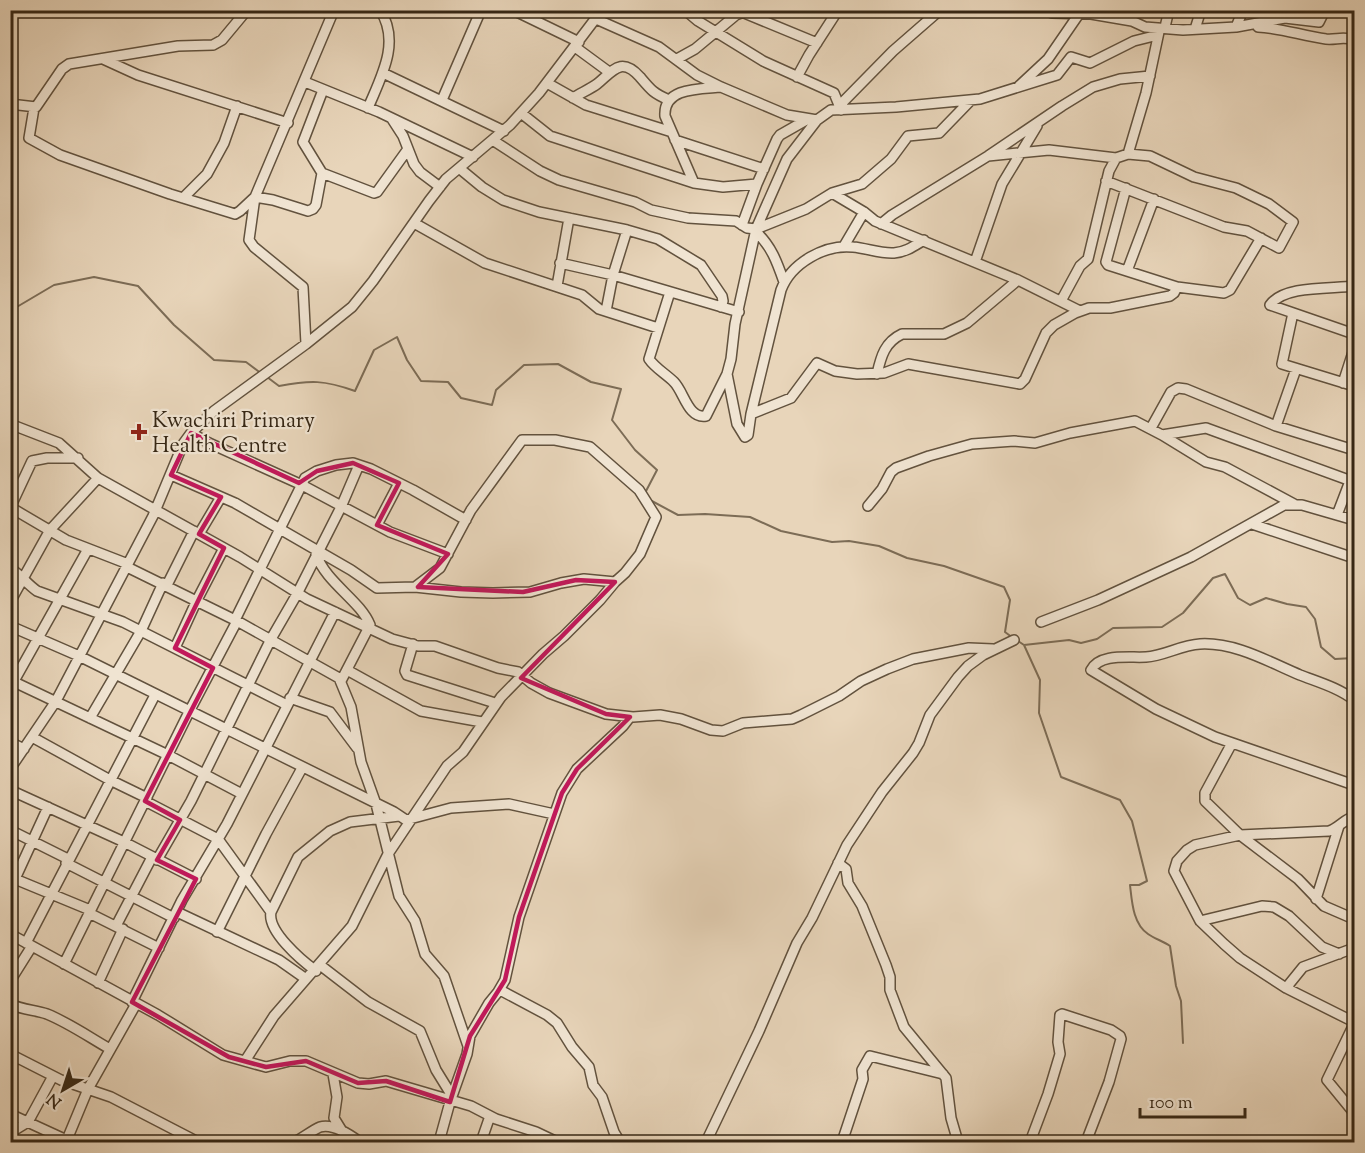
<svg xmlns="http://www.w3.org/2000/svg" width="1365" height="1153" viewBox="0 0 1365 1153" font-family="'Sorts Mill Goudy',serif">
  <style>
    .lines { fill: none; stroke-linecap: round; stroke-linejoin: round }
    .stream { stroke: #7c6c56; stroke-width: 2 }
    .minor-casing { stroke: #62523e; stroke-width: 12 }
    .minor { stroke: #f0e4d2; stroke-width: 9 }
    .marked { fill: none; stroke: #c2185b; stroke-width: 4.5; stroke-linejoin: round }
    .poi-dot { fill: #8f2418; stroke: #f0e4d2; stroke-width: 2 }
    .labels { text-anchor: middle; stroke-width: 4.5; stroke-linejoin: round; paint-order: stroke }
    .poi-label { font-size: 22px; fill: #362715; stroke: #f0e4d2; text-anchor: start }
  </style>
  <rect width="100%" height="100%" fill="#e8d5ba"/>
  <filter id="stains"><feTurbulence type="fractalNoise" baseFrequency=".00333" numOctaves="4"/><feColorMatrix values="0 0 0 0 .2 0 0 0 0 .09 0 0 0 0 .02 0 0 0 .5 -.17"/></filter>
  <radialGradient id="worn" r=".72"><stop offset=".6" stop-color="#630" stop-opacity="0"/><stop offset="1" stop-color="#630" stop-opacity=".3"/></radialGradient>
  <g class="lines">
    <path class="stream" d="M 10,311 L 54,285 L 94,277 L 138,286 L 174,325 L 214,360 L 246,362 L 262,374
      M 267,377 L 279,386 C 311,380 324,380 355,391 L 374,350 L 397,337 L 407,360 L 421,381 L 448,382 L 461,398 L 492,405 L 496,390 L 524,365 L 558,364 L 591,382 L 621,389 L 612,420 L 635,450 L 657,470 L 645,493
      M 650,500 L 678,515 L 705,514 L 750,517 L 781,531 L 832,542 L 849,541 L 879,546 L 907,558 L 944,566 L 1004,587 L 1010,600 L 1005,632 L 1013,638
      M 1018,641 L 1024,645 L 1040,680 L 1039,713 L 1061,777 L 1120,800 L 1132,821 L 1147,881 L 1139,885 L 1130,885 C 1132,902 1133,924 1148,934 C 1155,939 1163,941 1170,946 L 1176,986 L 1181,1001 L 1183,1043
      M 1024,645 L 1069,640 L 1081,643 L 1097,639 L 1113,628 L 1162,627 L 1183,613 L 1213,578 L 1225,574 L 1238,598 L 1250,605 L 1266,598 L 1287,604 L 1306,607 L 1315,619 L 1321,647 L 1335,659 L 1354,658"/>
    <g class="minor-casing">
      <path id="minor" d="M 513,10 L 579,42
        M 685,10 L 698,21 L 763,61 L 834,93 L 841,110
        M 737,10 L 817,43
        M 1047,10 L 1052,13 L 1091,14 L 1132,21 L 1145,27 L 1183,30 L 1236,27 L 1285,18 L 1319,22 L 1325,10
        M 596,19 L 659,47 L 697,75 L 721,87 L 787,115 L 817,120
        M 1165,27 L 1169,10
        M 1236,27 L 1243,10
        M 1258,27 C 1281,28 1303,36 1326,39 C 1336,40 1344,36 1354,40
        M 1195,29 L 1201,10
        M 575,47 L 609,72
        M 103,59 L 138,75 L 288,123
        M 677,59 L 695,49 L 736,15 L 744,12
        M 383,73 L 504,131
        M 797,77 L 809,55 L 838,10
        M 305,82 L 379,112 L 473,157
        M 547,83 L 586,105 L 672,132
        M 1019,86 L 1048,59 L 1081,11
        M 573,98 C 581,93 590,89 597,84 C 613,71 621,56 640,77 C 651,90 653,93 669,100
        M 442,100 L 481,10
        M 10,104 L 36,107 L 62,69 L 69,64 L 178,46 L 213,45 L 222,40 L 247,10
        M 840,105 L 893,51 L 940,10
        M 34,108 L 29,138 L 60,155 L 170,194 L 235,214 L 240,211 L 255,197 L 273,200 L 308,211 L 313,209 L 316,205 L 322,173 L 303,142 L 323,90
        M 368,108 C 381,77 401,42 380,10
        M 521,113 L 550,136 L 694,183 L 723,187 L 757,184
        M 392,119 L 403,136 L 414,164 L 420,172 L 440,187
        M 675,140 L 764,169
        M 494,141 L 540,171 L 559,180 L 635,202 L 651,210 L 688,218 L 736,221 L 747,228 L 756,229 L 806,209 L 832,193 L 862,184 L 891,159 L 908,136 L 939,133 L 969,102
        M 1128,154 L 1146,93 L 1159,32
        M 988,156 L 1049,150 L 1116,158 L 1128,154 L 1150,156 L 1194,177 L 1236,188 L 1269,204 L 1293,222 L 1279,248 L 1247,231 L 1224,227 L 1106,181
        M 459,168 L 482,187 L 503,200 L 539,212 L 627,230 L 658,239 L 701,265 L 722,296 L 723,301 L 721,307
        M 322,173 L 374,193 L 377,192 L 408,149
        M 694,183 L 665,116 C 663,87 701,89 721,87
        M 1126,188 L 1106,262 L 1108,265 L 1177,287 L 1224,293 L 1230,290 L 1261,238
        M 832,193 L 864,212 L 875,221 L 1018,280 L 1080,311
        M 183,198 L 207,174 L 224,143 L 237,106
        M 414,223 L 485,263 L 582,295 L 599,309 L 658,328
        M 881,224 L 892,215 L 988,156 L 1062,106 L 1093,87 L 1120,79 L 1150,76
        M 742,225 L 757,184 L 777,139 L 780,135 L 808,119
        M 755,231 C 771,245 777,262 784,282
        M 844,246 L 864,212
        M 975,262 L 1002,184 L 1037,126
        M 560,263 L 613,275 L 739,312
        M 1127,271 L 1154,199
        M 557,286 L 569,218
        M 1354,286 C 1332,289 1284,285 1270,305 L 1354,334
        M 670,292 L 649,359 C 655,368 666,374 674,382 C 684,392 688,419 706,416 L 727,374 L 731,359 L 735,324 L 756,229 L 787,159 L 817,120 L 831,110 L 896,107 L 980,99 L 1057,75 L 1071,57 L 1090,63 L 1134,41 L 1158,35
        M 1061,301 L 1080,266 L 1088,259 L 1109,171 L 1116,158
        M 606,311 L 613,275 L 627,230
        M 1293,313 L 1282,364 L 1354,386
        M 306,344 L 303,287 L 254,247 L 249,240 L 255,197 L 334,10
        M 727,374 L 737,424 L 745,437
        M 877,374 C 881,356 885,342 902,334 L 944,334 L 967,323 L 1018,280
        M 1343,383 L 1354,349
        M 751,414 L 791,398 L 817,363 L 835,371 L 857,374 L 884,373 L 908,364 L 1020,384 L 1025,379 L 1046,333 L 1054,325 L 1075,313 L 1089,308 L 1110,308 L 1170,296 L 1174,293 L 1177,287
        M 10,424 L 59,443 L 98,478 L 240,557 L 307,599 L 392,639 L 418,646 L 435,646 L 498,668 L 518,672 L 531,683 L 549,693 L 606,714 L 633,717 L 660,715 L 681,719 L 711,730 L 723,731 L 743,723 L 792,719 L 801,715 L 839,696 L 861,681 L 887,669 L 913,659 L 969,648 L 993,649
        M 1276,426 L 1296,369
        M 1151,428 L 1171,392 L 1178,388 L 1186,389 L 1276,426 L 1354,450
        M 191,433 L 209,443 L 302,485 L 390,532 L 448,554
        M 1162,435 L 1206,462 L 1225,467 L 1294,504
        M 745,437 L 748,435 L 751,414 L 781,290 C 791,263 825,244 853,247 C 866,248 881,254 894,253 C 906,252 914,246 924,240
        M 171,475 L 235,503 L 351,570 L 377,588 L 415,587 L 461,592 L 493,593 L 530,592 L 561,583 L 584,579 L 615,582 L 625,573 L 640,554 L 656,517 L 639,490 L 590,447 L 555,440 L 522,440 L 471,510 L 440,568 L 415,587
        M 868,506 L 882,489 L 891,472 L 896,468 L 929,456 L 972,444 L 1014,441 L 1035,443 L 1070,433 L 1135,421 L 1162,435 L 1206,428 L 1354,482
        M 10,507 L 66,540 L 128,564
        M 10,508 L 32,461 L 47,458 L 78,458
        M 1337,515 L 1350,481
        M 1252,524 L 1354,558
        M 377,525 L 399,483
        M 199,534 L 221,497
        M 316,554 C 326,583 360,600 370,625 L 341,681
        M 127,567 L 237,621 L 339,678 L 351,707 L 361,762 L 376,804 L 399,896 L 415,921 L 425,954 L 444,976 L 468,1046
        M 10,568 C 21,575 27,584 37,591 L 123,622 L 287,705
        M 167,585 L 194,531
        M 10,602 L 50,530 L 98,478
        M 235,620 L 305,478 L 317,471 L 336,465 L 353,463 L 371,469 L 413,490 L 466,520
        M 1041,622 L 1098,600 L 1191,557 L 1284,505 L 1302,505 L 1354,520
        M 10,626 L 79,656 L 394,812 L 406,820 L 451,808 L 509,804 L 554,814
        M 413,644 L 405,671 L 407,675 L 495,703
        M 175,648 L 197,600 L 224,548
        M 347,670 L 421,711 L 482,722
        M 10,680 L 168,755 L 242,794
        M 14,681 L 88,549
        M 290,698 L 330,712 L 357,748
        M 1354,700 C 1339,688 1318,682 1300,675 C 1269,662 1235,642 1200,644 C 1181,645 1164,656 1146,657 C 1129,658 1100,653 1091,670 L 1156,709 L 1215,737 L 1354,785
        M 90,718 L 141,631 L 163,583
        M 32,737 L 110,780 L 147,798
        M 10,742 L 24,749
        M 1232,743 L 1205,793 L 1205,801 L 1240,835 L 1298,879 L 1324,906 L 1354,919
        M 10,769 L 56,701 L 153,516 L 183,444 L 191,433 L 214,411 L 306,344 L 352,307 L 373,281 L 429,201 L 446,179 L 510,125 L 539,93 L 602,10
        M 10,790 L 124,842 L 196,879
        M 145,801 L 218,839 L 271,912
        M 1354,817 C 1344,819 1339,828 1329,831 L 1240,835 L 1195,845 L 1187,850 L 1177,861 L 1174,871 L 1200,921 L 1224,944 L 1240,958 L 1286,988 L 1354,1022
        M 10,830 L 68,859
        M 157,860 L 191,801 L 271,639 L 297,594 L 341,507 L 359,465
        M 66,863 L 174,918
        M 838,863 L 846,869 L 848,883 L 862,906 L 886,965 L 890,977 L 890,990 L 904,1027 L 946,1078 L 951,1118 L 958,1142
        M 10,877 L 90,910
        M 15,879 L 48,807
        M 1316,899 L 1339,826
        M 177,912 L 279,960 L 306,979
        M 89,913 L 159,948
        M 1200,921 L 1262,906 L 1274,907 L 1289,916 L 1322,947 L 1339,954
        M 116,926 L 152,857
        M 217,932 L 266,834 L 302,768
        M 10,934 L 158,1015 L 223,1055 L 266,1067 L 290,1061 L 306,1061 L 358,1083 L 369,1084 L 386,1081 L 471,1106 L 496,1119 L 536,1132 L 557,1142
        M 26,943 L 155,695
        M 64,964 L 189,712 L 237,621
        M 320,965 L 368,1002 L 420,1031 L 436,1070 L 452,1096
        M 316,971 C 301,960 267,931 271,912 L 298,857 L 330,831 L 350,822 L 399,816
        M 10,981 L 32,946
        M 98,983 L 123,929
        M 1286,988 L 1303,967 L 1354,948
        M 500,990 L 547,1015 L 557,1023 L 572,1047 L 589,1067 L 593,1085 L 602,1097 L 614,1132 L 620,1142
        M 132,1002 L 182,900 L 227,824 L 335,612
        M 10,1004 C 23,1010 35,1010 47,1014 C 69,1023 89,1037 110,1049
        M 1354,1024 L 1327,1080 L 1354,1113
        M 10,1054 L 61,1080 L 111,1097 L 198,1142
        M 245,1061 L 274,1016 L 352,926 L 388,854 L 447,766 L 463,752 L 501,697 L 543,654 L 564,636 L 600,600 L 615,582
        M 10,1068 L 16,1057
        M 333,1074 L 337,1097 L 334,1118 L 342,1131
        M 10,1114 L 71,1142
        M 10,1133 L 28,1122 L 53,1076
        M 66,1142 L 88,1089 L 136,1004
        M 294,1142 C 303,1138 311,1131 320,1127 C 333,1123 350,1135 360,1142
        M 439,1142 L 450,1102 L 467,1054 L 470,1036 L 489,1003 L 498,992 L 505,980 L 519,917 L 562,793 L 577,769 L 623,726 L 630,717
        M 481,1142 L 490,1116
        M 706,1142 L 759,1031 L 797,943 L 812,918 L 847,845 L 882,792 L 913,753 L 919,743 L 930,715 L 958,677 L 968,666 L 983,655 L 1014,640
        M 842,1142 L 863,1079 L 862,1070 L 870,1056 L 943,1074
        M 1030,1142 L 1048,1094 L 1060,1054 L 1058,1042 L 1060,1015 L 1062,1014 L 1111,1030 L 1120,1036 L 1121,1039 L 1109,1082 L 1086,1142"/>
    </g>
    <use href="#minor" class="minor"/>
  </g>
  <path class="marked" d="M 191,433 L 299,483 L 317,471 L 353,463 L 399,483 L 377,525 L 448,554 L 418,587 L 523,592 L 576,580 L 615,582 L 521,678 L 606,714 L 630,717 L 577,769 L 562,793 L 519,917 L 505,980 L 470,1036 L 450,1102 L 386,1081 L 358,1083 L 306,1061 L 266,1067 L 229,1057 L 132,1002 L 196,879 L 157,860 L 180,820 L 145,801 L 213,668 L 175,648 L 224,548 L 199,534 L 221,497 L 171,475 Z"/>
  <path class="poi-dot" d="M136 423h6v6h6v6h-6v6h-6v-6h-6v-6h6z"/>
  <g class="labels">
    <g class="poi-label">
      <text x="152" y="427">Kwachiri Primary<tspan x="152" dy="25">Health Centre</tspan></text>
    </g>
  </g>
  <rect width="1365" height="1153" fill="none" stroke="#e8d5ba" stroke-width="36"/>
  <rect x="12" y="12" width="1341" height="1129" fill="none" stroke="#362715" stroke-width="3"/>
  <rect x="18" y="18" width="1329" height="1117" fill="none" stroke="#362715" stroke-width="1.5"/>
  <g transform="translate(63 1090) rotate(219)" stroke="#f0e4d2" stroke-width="4.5" paint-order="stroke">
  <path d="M0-4.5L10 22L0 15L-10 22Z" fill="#362715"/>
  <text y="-9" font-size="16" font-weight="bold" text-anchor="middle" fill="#362715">N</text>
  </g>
  <path d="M1140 1108v9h105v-9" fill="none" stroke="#362715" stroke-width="3"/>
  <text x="1149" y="1108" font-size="18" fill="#362715" stroke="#f0e4d2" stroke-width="4.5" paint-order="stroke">100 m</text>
  <rect width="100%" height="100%" filter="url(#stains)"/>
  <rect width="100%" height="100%" fill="url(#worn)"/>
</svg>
